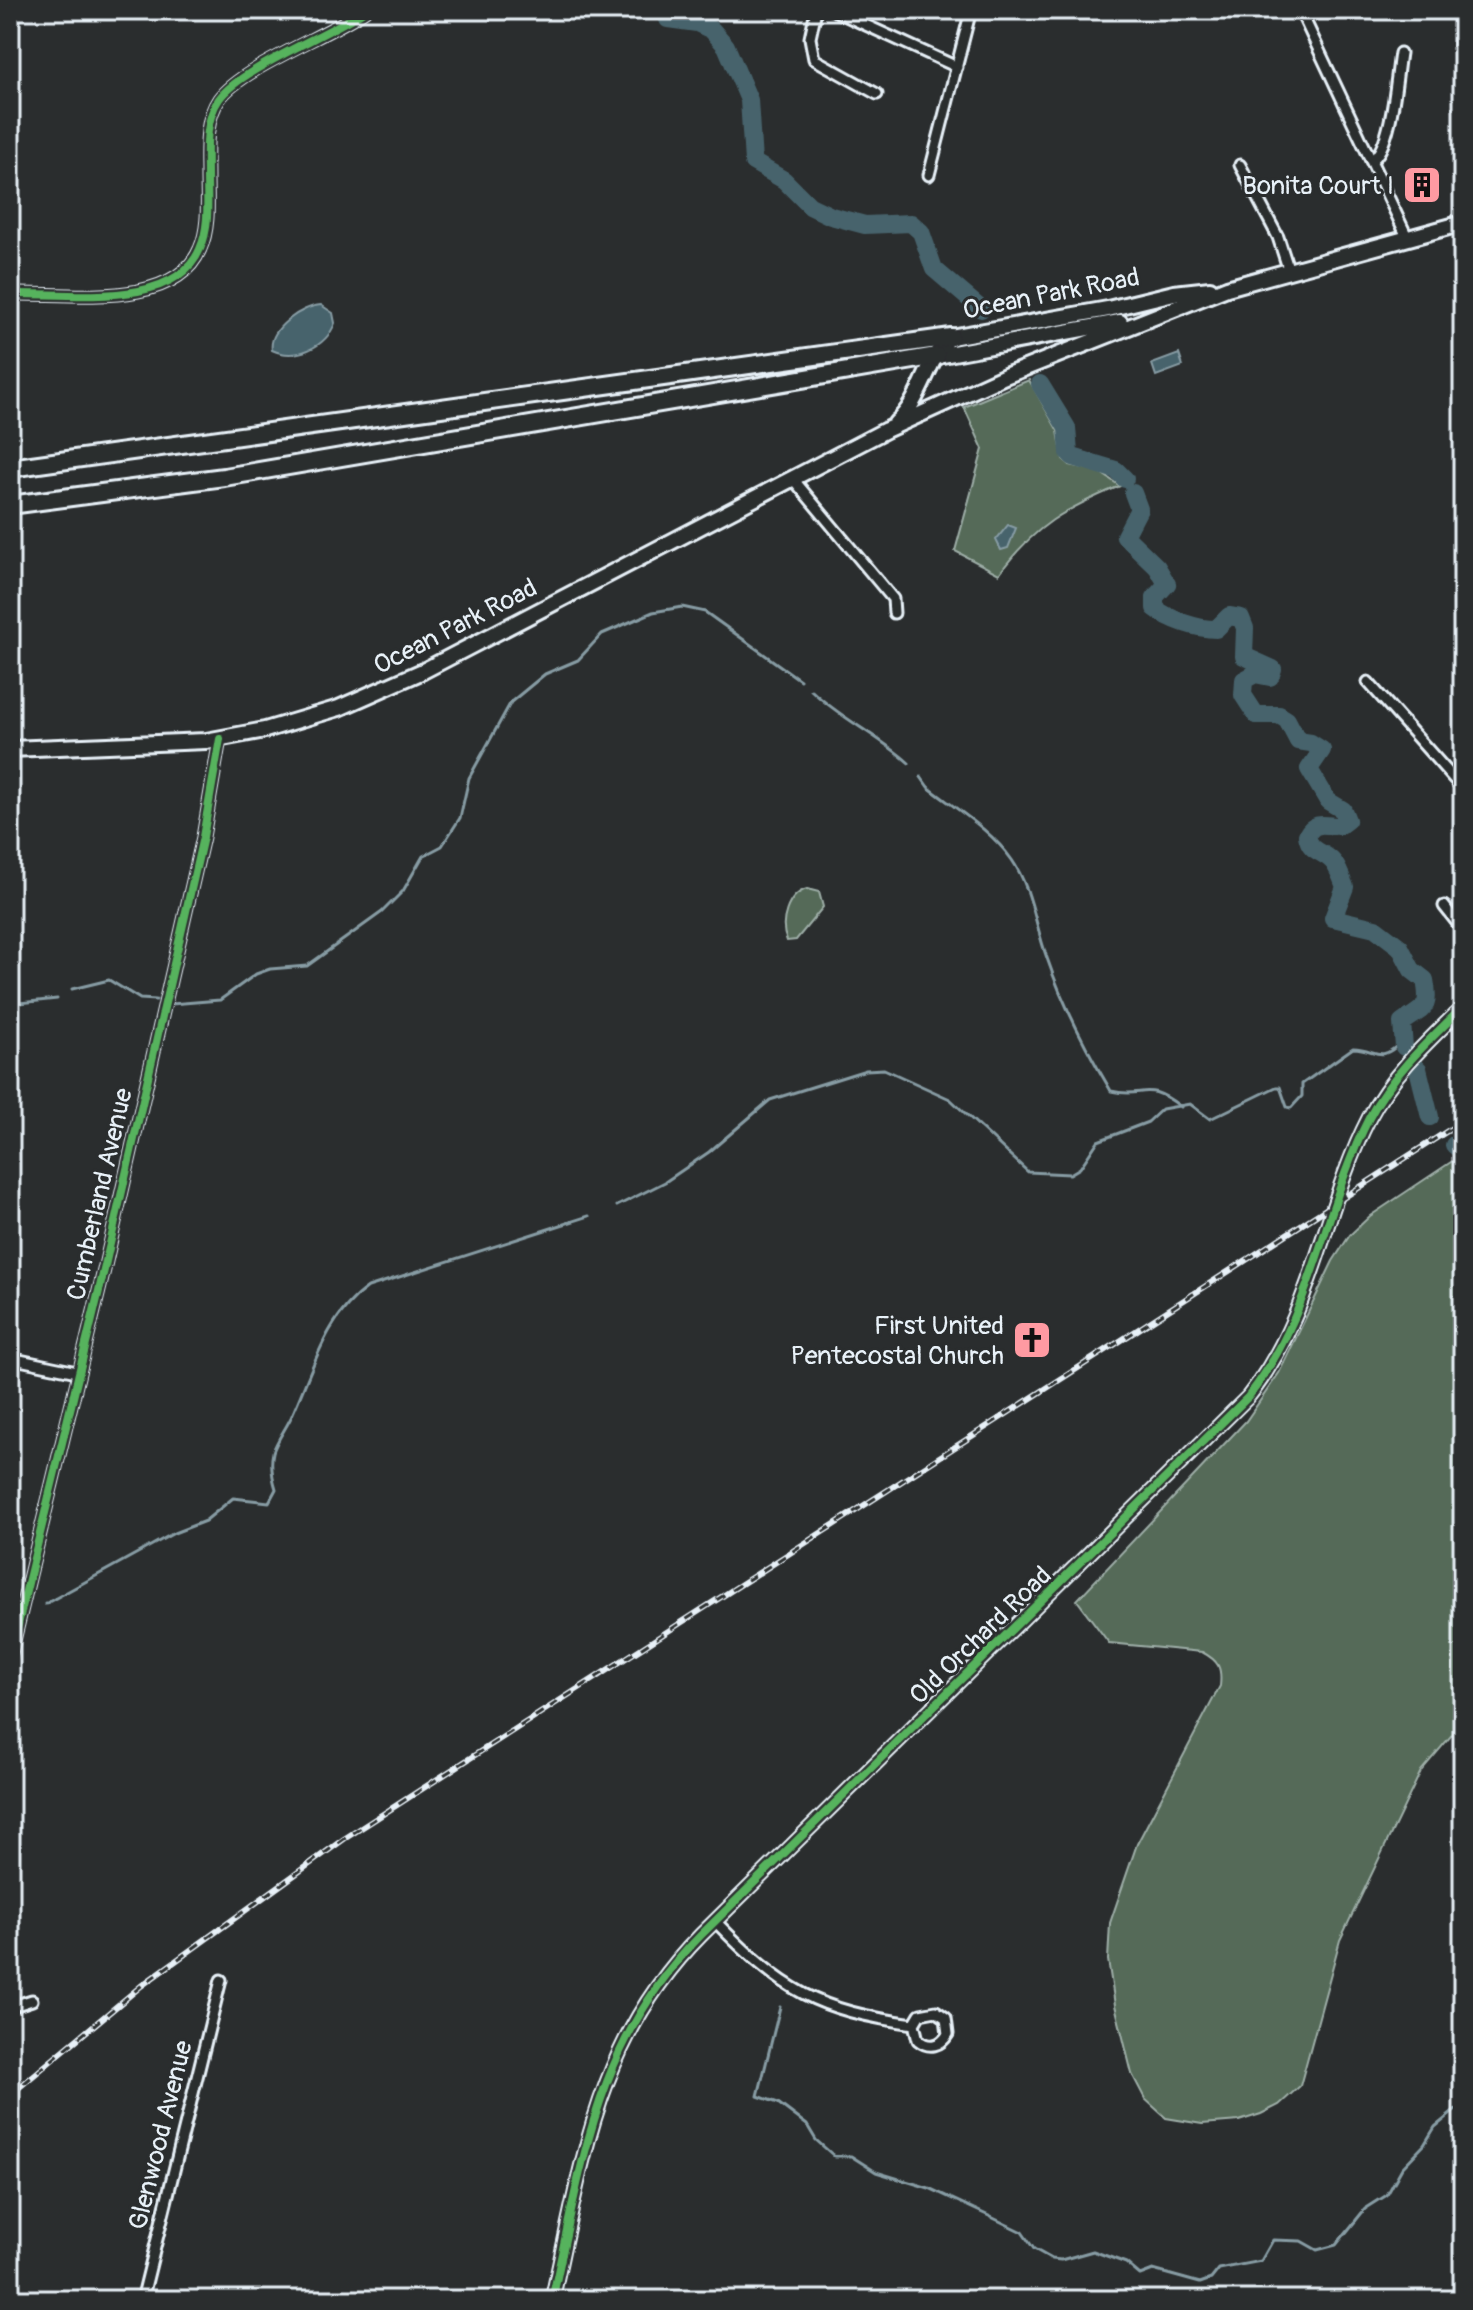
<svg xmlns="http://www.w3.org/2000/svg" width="1473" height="2310" viewBox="0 0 1473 2310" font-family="Pangolin,sans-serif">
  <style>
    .green { fill: #556b58; stroke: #9eaea8; stroke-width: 2 }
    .water { fill: #47636c; stroke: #879ca4; stroke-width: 2 }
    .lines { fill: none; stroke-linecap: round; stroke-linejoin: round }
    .stream { stroke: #879ca4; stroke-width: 3 }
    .river { stroke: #47636c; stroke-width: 18 }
    .minor-casing { stroke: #e8f1f8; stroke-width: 15 }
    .tertiary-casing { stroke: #e8f1f8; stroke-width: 17 }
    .primary-casing { stroke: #e8f1f8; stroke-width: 20 }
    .motorway-casing { stroke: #e8f1f8; stroke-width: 22 }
    .minor { stroke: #2a2d2e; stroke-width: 9 }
    .tertiary { stroke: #2a2d2e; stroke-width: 11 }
    .primary { stroke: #2a2d2e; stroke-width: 14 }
    .motorway { stroke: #2a2d2e; stroke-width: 16 }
    .rail-casing { stroke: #e8f1f8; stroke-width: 6 }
    .rail { stroke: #2a2d2e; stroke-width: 3; stroke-dasharray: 9; stroke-linecap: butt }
    .cycleway-casing { stroke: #2a2d2e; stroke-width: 13 }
    .cycleway { stroke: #56b35d; stroke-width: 8 }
    .labels { text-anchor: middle; stroke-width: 6; stroke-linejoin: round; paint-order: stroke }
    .poi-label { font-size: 26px; fill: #e8f1f8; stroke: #2a2d2e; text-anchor: end }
    .street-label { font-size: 26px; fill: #e8f1f8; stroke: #2a2d2e }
  </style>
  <rect width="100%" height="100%" fill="#2a2d2e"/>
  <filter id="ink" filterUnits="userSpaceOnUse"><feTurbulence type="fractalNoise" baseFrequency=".0125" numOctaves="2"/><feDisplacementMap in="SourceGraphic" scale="16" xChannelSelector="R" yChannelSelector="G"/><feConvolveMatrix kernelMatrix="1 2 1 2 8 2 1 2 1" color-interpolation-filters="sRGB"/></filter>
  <g filter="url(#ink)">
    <path class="green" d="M 1029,380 L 1058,431 L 1063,459 L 1070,465 L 1098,471 L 1120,486 C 1065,509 1035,525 999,574 L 955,551 L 983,449 L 964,407 Z
      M 807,889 L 819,892 L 823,907 L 796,940 L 787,941 C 779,923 787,895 807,889 Z
      M 1463,1154 L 1463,1722 L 1421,1771 L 1340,1940 L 1300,2086 L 1279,2105 L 1261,2114 L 1239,2121 L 1202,2124 L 1166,2118 L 1145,2099 L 1132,2074 L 1115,2005 L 1108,1960 L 1110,1923 L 1137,1844 L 1220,1686 C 1222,1668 1219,1661 1202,1652 L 1109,1643 L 1077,1600 L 1246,1421 L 1279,1373 L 1333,1261 L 1350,1235 L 1370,1216 Z"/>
    <path class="water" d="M 321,305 L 333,313 L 335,323 C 326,347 296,361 272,350 C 268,329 302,306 321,305 Z
      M 1179,354 L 1183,366 L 1156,376 L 1152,364 Z
      M 1008,525 L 1016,528 L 1008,548 L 1001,550 L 996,540 Z"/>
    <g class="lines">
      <path class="stream" d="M 811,690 C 841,719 878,735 909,763
        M 921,777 L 928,787 C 956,809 991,830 1012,860 C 1032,889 1035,925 1047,958 C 1063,1005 1086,1049 1111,1091 C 1146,1099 1145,1079 1181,1107
        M 72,989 L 109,980 L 140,999 L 156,1000
        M 10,1004 L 57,999
        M 171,1004 L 220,1000 L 256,974 L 270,969 L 307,966 L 382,912 L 403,891 L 423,856 L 442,846 L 460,818 L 469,778 L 511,702 L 545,674 L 578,660 L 602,634 L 653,612 L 682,607 L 705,612 L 800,680
        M 617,1206 L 665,1182 L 709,1152 L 770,1100 L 866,1070 L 884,1069 L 950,1099 L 1028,1172 L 1070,1174 L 1080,1168 L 1098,1141 L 1148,1122 L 1162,1109 L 1190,1104 L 1210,1119 L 1276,1087 L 1280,1087 L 1287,1107 L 1291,1108 L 1302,1096 L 1302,1084 L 1353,1048 C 1377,1048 1379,1065 1402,1041
        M 45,1604 L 174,1533 L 205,1521 L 233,1498 L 269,1502 L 276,1489 C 272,1476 270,1465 273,1452 C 277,1439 288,1426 293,1413 C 313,1369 326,1316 368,1287 L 589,1216
        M 780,2007 L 758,2096 L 778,2103 L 807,2125 L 816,2140 L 834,2156 L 851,2156 L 876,2172 L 929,2188 L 989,2216 L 1022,2232 L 1034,2249 L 1052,2259 L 1061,2260 L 1093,2251 L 1126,2263 L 1140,2275 L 1153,2270 L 1200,2283 L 1211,2279 L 1219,2269 L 1261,2261 L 1273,2240 L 1301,2241 L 1317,2250 L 1336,2245 L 1365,2209 L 1387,2195 L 1402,2168 L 1424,2145 L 1435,2127 L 1463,2104"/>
      <path class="river" d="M 666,10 L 668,19 L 697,23 L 712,30 L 726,46 L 749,100 L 753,162 L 784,180 L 810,206 L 831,216 L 865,225 L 911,223 L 921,232 L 934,269 L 981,309
        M 1040,384 L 1067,428 L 1069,453 L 1073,457 L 1116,470 L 1125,479
        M 1133,493 L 1139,509 L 1125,536 L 1157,567 L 1167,584 L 1155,597 L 1155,608 C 1170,620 1197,629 1216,629 L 1229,616 L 1241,618 L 1245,628 L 1244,656 L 1273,669 L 1270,677 L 1255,674 L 1244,680 L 1243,695 L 1256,715 L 1279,715 L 1287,720 L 1298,741 L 1311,743 L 1322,750 L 1309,769 L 1328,801 L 1343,810 L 1347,820 L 1339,826 C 1326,826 1315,820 1307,835 C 1310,854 1324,850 1334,863 C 1339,870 1342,879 1345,887 L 1333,918 L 1375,928 L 1400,947 L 1412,970 L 1425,980 C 1431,1011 1423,1007 1402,1023 L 1404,1047
        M 1418,1069 L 1430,1117
        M 1454,1145 L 1463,1152"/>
      <g class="minor-casing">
        <path id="minor" d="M 816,10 L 810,38 L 814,59 L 877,94
          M 833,10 L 957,67
          M 1300,10 L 1408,239
          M 1371,161 C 1392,148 1396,78 1400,53
          M 1240,165 L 1278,237 L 1289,271
          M 929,175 L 971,10
          M 10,294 C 66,292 174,311 200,249 C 210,227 207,199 207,176 C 207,151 204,121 219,99 C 241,68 329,35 365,10
          M 793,479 L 893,599 L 894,613
          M 1368,682 L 1463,789
          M 1444,906 L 1463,930
          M 10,1358 L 77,1372
          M 10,1657 L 104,1270 L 203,837 L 220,739
          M 715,1921 C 784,1992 816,2010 914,2024 L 918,2040 C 929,2049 941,2046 948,2034 L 946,2018 L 936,2011 L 920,2014 L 914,2024
          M 10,2007 L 32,2000
          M 142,2300 L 221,1980"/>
      </g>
      <g class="tertiary-casing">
        <path id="tertiary" d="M 552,2300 C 583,2161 596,2041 701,1935 L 1248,1397 C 1313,1316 1323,1208 1369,1118 C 1392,1074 1428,1041 1463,1007"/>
      </g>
      <g class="primary-casing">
        <path id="primary" d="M 937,356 L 1120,322
          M 896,423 C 922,401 930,350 951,337 L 1108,309 L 1174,293 L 1210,289
          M 10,749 L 206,741 L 265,730 L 339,708 L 423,671 L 886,430 L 1005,376 L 1227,288 L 1463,223"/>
      </g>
      <g class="motorway-casing">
        <path id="motorway" d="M 10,468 L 951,337
          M 10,505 L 224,477 L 937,356"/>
      </g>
      <use href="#minor" class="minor"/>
      <use href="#tertiary" class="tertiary"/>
      <use href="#primary" class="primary"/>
      <use href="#motorway" class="motorway"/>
      <g class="rail-casing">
        <path id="rail" d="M 10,2095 L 141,1986 L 344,1839 L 1463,1121"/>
      </g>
      <use href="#rail" class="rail"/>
      <g class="cycleway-casing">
        <path id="cycleway" d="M 10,294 C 66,292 174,311 200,249 C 210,227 207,199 207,176 C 207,151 204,121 219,99 C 241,68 329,35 365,10
          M 10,1657 L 104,1270 L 203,837 L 220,739
          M 552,2300 C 583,2161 596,2041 701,1935 L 1248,1397 C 1313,1316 1323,1208 1369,1118 C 1392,1074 1428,1041 1463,1007"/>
      </g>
      <use href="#cycleway" class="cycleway"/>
    </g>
  </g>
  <defs>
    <g id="building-square" transform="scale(2)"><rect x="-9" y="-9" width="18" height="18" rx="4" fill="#ff9aa2" stroke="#2a2d2e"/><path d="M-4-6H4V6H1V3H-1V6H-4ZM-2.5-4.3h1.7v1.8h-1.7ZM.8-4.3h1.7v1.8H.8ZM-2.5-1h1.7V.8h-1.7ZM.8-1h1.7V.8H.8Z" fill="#111"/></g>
    <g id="church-square" transform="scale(2)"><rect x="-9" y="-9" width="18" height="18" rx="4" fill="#ff9aa2" stroke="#2a2d2e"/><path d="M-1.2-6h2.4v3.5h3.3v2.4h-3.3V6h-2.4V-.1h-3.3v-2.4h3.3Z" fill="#111"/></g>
  </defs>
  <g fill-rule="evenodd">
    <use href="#building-square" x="1422" y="185"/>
    <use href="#church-square" x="1032" y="1340"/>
  </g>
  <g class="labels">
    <g class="poi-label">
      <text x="1394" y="194">Bonita Court I</text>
      <text x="1004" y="1334">First United<tspan x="1004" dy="30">Pentecostal Church</tspan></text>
    </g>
    <g class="street-label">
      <text transform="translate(1051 293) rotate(-11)" y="9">Ocean Park Road</text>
      <text transform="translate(455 626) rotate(-27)" y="9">Ocean Park Road</text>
      <text transform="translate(99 1194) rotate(-77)" y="9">Cumberland Avenue</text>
      <text transform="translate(980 1635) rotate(-44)" y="9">Old Orchard Road</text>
      <text transform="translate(160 2135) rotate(-76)" y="9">Glenwood Avenue</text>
    </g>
  </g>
  <rect width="1473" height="2310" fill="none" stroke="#2a2d2e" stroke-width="40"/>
  <rect x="20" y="20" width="1433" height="2270" fill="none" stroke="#e8f1f8" stroke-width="3" filter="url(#ink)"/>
</svg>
